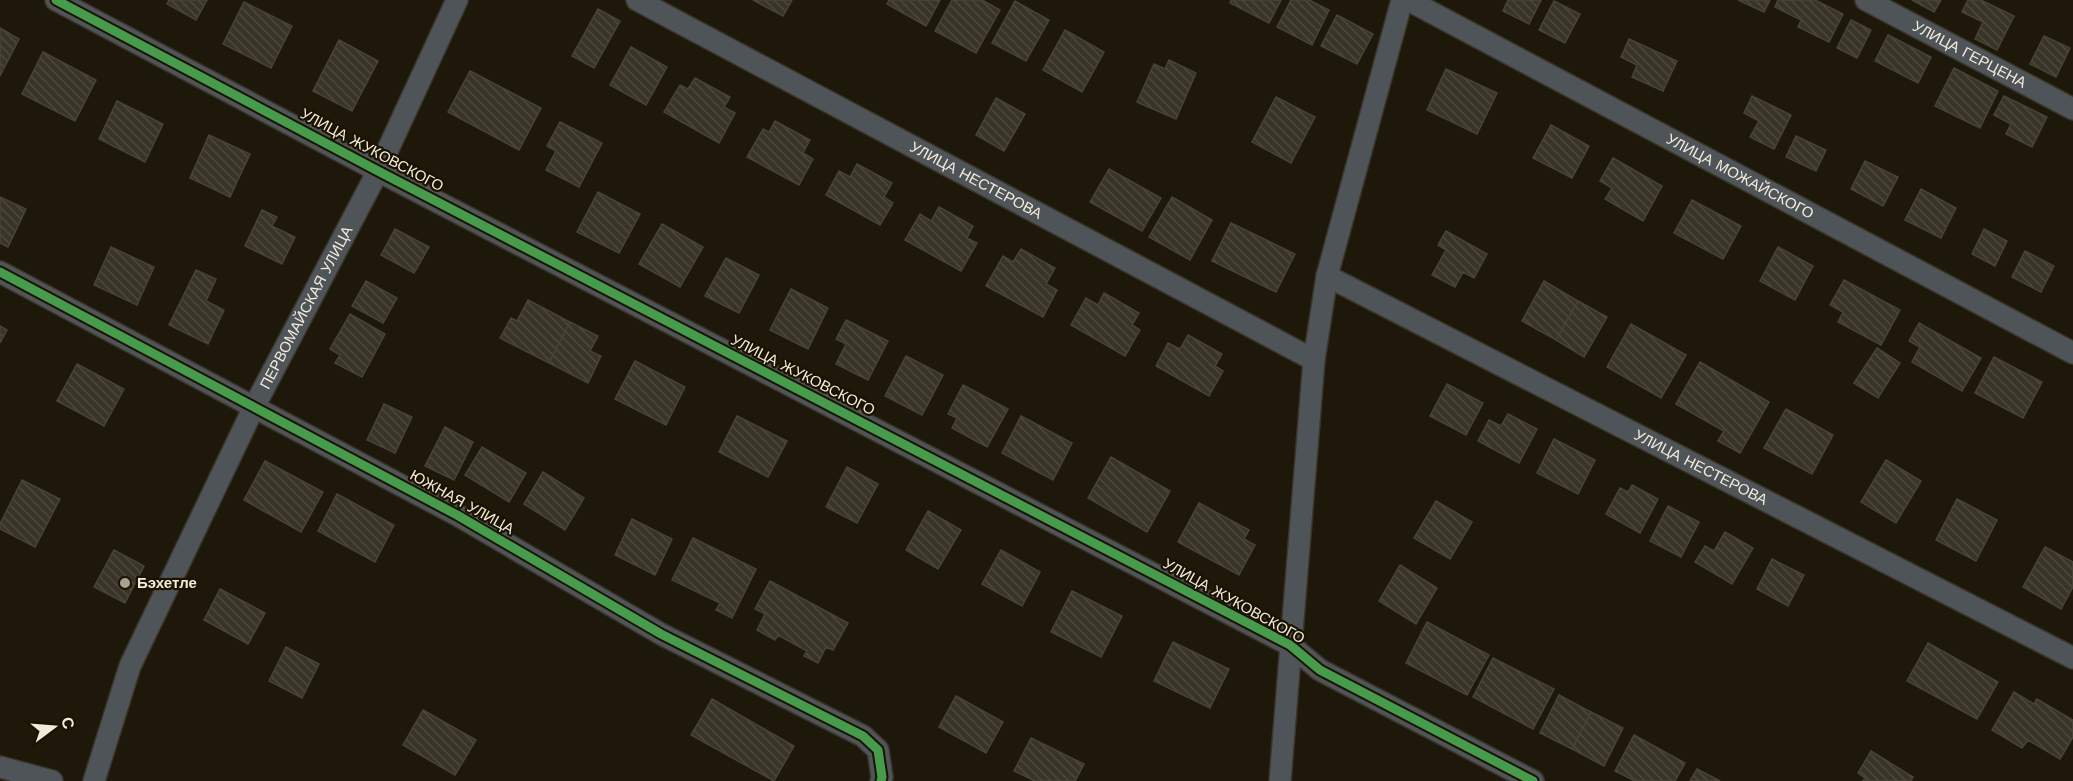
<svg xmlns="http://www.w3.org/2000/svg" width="2073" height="781" viewBox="0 0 2073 781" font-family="'Work Sans',sans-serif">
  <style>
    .building { fill: url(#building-back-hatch); stroke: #474337; stroke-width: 1.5 }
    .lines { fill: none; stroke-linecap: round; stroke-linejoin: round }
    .street-casing { stroke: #393528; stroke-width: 24 }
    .street { stroke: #4e5458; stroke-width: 21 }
    .cycleway-casing { stroke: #1b1200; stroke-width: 13 }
    .cycleway { stroke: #469c4c; stroke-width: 9 }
    .poi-dot { fill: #a7a192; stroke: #1b1200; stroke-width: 2 }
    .labels { text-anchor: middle; stroke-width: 4.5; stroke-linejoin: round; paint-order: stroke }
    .street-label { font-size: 15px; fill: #f1ebdb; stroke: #1b1200 }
    .poi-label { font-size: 15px; font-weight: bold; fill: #f1ebdb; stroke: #1b1200; text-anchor: start }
  </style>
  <defs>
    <pattern id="building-back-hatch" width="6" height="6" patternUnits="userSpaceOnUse" patternTransform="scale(1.5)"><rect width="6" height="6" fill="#393427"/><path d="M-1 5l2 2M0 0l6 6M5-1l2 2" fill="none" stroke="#4c483c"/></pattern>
  </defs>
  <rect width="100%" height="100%" fill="#1d1809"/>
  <path class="building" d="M 169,0 L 207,0 L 196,20 L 167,4 Z
    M 753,0 L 792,0 L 783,16 Z
    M 889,0 L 940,0 L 926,26 L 887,4 Z
    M 952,0 L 982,0 L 1000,10 L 976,53 L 935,31 Z
    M 1231,0 L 1281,0 L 1269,23 L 1230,3 Z
    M 1291,0 L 1309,0 L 1329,10 L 1312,45 L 1277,27 Z
    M 1508,0 L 1541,0 L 1529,24 L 1503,11 Z
    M 1738,0 L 1770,0 L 1764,12 Z
    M 1778,0 L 1815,0 L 1843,14 L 1829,42 L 1798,27 L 1801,20 L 1775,7 Z
    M 1912,0 L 1941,0 L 1934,12 Z
    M 1968,0 L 1981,0 L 2014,16 L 1997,50 L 1975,39 L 1983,22 L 1962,12 Z
    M 1015,1 L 1049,20 L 1026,61 L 992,43 Z
    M 1554,1 L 1580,14 L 1565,43 L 1539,30 Z
    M 244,2 L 292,26 L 271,68 L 223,44 Z
    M 598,9 L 620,21 L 594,68 L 572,56 Z
    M 1337,15 L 1373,34 L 1357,64 L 1321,46 Z
    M 1851,20 L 1871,30 L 1857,58 L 1837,48 Z
    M 0,28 L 19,39 L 0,76 Z
    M 1065,30 L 1104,52 L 1082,92 L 1043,70 Z
    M 1888,35 L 1931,57 L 1918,83 L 1875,61 Z
    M 2044,36 L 2070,48 L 2056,77 L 2030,64 Z
    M 1629,39 L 1677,61 L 1663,91 L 1632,77 L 1637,65 L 1621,57 Z
    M 339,40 L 378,61 L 352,111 L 313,91 Z
    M 631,47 L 667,67 L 646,105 L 610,85 Z
    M 43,52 L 96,80 L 75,121 L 22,94 Z
    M 1169,60 L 1196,73 L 1176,119 L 1137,102 L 1154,64 L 1165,69 Z
    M 1954,68 L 1998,91 L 1980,128 L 1935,106 Z
    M 1446,69 L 1497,93 L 1477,134 L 1427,110 Z
    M 470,71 L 541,108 L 519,150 L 448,112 Z
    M 695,78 L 730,97 L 724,107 L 735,113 L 719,143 L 664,112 L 680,85 L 688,89 Z
    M 1752,96 L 1791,115 L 1774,149 L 1750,137 L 1759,121 L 1744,113 Z
    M 2004,96 L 2047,117 L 2032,147 L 2006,134 L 2011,124 L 1994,115 Z
    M 1276,97 L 1315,117 L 1291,163 L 1252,142 Z
    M 996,98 L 1025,114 L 1004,151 L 976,135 Z
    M 117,101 L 163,124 L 145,162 L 99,139 Z
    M 775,121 L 810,140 L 803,153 L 813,159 L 799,185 L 747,157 L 763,129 L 769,132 Z
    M 560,122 L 602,143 L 579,187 L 546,170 L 556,151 L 547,146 Z
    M 1551,125 L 1589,146 L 1572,178 L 1533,158 Z
    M 209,135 L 250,154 L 230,197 L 190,178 Z
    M 1796,136 L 1826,150 L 1816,171 L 1786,157 Z
    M 1613,158 L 1662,186 L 1643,221 L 1605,199 L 1612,188 L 1600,181 Z
    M 1865,161 L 1898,177 L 1883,206 L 1851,189 Z
    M 857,164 L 892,183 L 884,197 L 893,203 L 880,225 L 826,195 L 839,171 L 850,177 Z
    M 1109,169 L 1161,198 L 1142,231 L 1090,202 Z
    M 1921,189 L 1956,208 L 1941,238 L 1905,220 Z
    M 598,192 L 640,214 L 619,253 L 577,232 Z
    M 0,197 L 26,209 L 8,247 L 0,243 Z
    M 1172,197 L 1212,220 L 1190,260 L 1149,237 Z
    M 1692,200 L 1741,226 L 1723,259 L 1674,233 Z
    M 939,207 L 973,226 L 967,238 L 977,243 L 961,271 L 905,240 L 920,214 L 931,221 Z
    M 262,210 L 277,217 L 272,226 L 295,237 L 282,264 L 245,246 Z
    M 1231,223 L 1295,254 L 1276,292 L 1212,261 Z
    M 662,224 L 703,247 L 680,287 L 639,264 Z
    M 395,229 L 429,247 L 414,273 L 381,255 Z
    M 1984,229 L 2007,241 L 1995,266 L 1972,254 Z
    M 1446,231 L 1487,254 L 1474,278 L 1463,272 L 1455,287 L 1432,275 L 1446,250 L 1438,245 Z
    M 111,247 L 154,267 L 137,305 L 94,285 Z
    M 1778,247 L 1813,266 L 1795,300 L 1760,281 Z
    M 1021,249 L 1055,268 L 1046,284 L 1057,290 L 1043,317 L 986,286 L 1003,256 L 1013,262 Z
    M 2025,251 L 2054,266 L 2041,292 L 2012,277 Z
    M 726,258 L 759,275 L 739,313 L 705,296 Z
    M 196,270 L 216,279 L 206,301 L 224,310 L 208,344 L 169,325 Z
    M 1844,280 L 1900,310 L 1881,345 L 1838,322 L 1843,312 L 1830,305 Z
    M 366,281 L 397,298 L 383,323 L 352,306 Z
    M 1544,281 L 1578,301 L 1556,340 L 1522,321 Z
    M 791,289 L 828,308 L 808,349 L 770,330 Z
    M 1104,293 L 1139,313 L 1132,325 L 1140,330 L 1125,356 L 1071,325 L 1086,298 L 1098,305 Z
    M 528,300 L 570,322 L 549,363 L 500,338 L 511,318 L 517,321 Z
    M 1578,301 L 1607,317 L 1584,357 L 1556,340 Z
    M 350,314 L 385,334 L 362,377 L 335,363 L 340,355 L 330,349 Z
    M 846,320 L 888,341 L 868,380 L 836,364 L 846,344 L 836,339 Z
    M 570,322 L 598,336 L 590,351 L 601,356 L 588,383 L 549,363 Z
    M 1919,323 L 1981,358 L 1962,391 L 1912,362 L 1920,347 L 1909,341 Z
    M 1631,324 L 1686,355 L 1661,398 L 1607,367 Z
    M 0,326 L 7,330 L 0,343 Z
    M 1188,335 L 1222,354 L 1215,366 L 1223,371 L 1209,396 L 1156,366 L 1168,343 L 1180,349 Z
    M 1877,348 L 1900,363 L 1878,398 L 1854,383 Z
    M 906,356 L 943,375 L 922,415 L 885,396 Z
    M 1994,357 L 2042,382 L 2023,418 L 1975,393 Z
    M 635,361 L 685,387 L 666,425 L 615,399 Z
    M 1700,362 L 1769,402 L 1740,453 L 1718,441 L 1724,431 L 1676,404 Z
    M 77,364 L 124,389 L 104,426 L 57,401 Z
    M 1447,384 L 1483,403 L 1466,435 L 1430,416 Z
    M 963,385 L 1008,409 L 987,447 L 952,428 L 957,418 L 948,414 Z
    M 384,404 L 412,417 L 395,453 L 367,440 Z
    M 1786,409 L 1833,435 L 1812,474 L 1764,448 Z
    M 1508,414 L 1537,429 L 1519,463 L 1478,441 L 1489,420 L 1501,426 Z
    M 737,416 L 787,441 L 768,477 L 719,452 Z
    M 1021,416 L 1072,443 L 1053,480 L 1002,453 Z
    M 445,427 L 473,442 L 454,480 L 425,466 Z
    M 1554,439 L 1595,460 L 1578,494 L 1537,473 Z
    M 482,447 L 526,473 L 509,502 L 465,475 Z
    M 1111,457 L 1170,491 L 1147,532 L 1088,498 Z
    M 1886,460 L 1921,481 L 1896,523 L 1861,502 Z
    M 265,461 L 323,492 L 301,532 L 244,500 Z
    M 847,467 L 878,484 L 857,523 L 826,507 Z
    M 543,472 L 584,498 L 565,530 L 524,504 Z
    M 22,480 L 60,499 L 35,547 L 0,529 L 0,524 Z
    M 1632,485 L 1658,499 L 1640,533 L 1606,514 L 1620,488 L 1628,492 Z
    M 337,494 L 394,525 L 375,562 L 318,531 Z
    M 1957,499 L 1997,520 L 1976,561 L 1936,540 Z
    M 1436,501 L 1472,522 L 1450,559 L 1414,538 Z
    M 1199,503 L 1249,530 L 1244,539 L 1255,545 L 1239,575 L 1178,542 Z
    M 1668,506 L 1699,522 L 1681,557 L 1650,541 Z
    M 928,511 L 961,530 L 938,569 L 906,550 Z
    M 632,519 L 672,539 L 655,575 L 615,555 Z
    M 1725,532 L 1753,548 L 1732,584 L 1695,562 L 1705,546 L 1714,551 Z
    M 693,538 L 756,569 L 732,618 L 716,610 L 720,603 L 672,580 Z
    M 2045,547 L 2073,562 L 2073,587 L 2061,609 L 2023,587 Z
    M 114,550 L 144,566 L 125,603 L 94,587 Z
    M 1001,550 L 1040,572 L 1022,606 L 982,584 Z
    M 1772,559 L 1804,575 L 1788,606 L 1757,589 Z
    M 1400,565 L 1437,588 L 1416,624 L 1379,601 Z
    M 770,581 L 848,623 L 833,650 L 826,647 L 818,663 L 804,656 L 807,651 L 778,635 L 775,640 L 757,630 L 765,614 L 755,609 Z
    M 220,589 L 265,613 L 248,644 L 204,620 Z
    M 1072,591 L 1122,616 L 1101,657 L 1051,632 Z
    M 1427,622 L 1489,655 L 1467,695 L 1406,663 Z
    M 1173,642 L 1229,669 L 1210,708 L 1154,681 Z
    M 1928,643 L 1998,682 L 1977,719 L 1907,681 Z
    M 286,647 L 319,664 L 302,698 L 269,681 Z
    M 1493,658 L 1554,689 L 1533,729 L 1473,697 Z
    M 2014,692 L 2034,704 L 2037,699 L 2073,720 L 2073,737 L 2060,759 L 2028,740 L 2022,748 L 1992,730 Z
    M 1559,695 L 1591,712 L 1572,749 L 1540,733 Z
    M 956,696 L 1003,722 L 986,753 L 939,727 Z
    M 712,699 L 794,746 L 774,781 L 691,735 Z
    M 423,710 L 476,740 L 455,775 L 403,745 Z
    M 1591,712 L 1623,728 L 1604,766 L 1572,749 Z
    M 1634,735 L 1685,763 L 1675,781 L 1635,781 L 1615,771 Z
    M 1031,738 L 1084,764 L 1075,781 L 1035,781 L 1014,771 Z
    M 1871,751 L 1913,777 L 1911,781 L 1863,781 L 1865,778 L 1858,773 Z
    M 1697,769 L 1720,781 L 1690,781 Z"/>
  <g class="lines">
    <g class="street-casing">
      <g id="street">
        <path d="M 56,0 L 378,171 L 1290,645 L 1320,670 L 1533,781"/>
        <path id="s1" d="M 637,0 L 1314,360"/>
        <path id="s2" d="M 1408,0 L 2073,353"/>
        <path id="s3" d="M 1866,0 L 2073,109"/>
        <path d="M 0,272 L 457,515 L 661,634 L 863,736 L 878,750 L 882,777 L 881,781"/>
        <path id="s4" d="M 1327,276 L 2073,658"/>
        <path d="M 0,767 L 52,781"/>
        <path id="s5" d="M 94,781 L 130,666 L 254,407 L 378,171 L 457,0"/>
        <path d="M 1280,781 L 1314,360 L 1327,276 L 1402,0"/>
      </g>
    </g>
    <use href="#street" class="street"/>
    <g class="cycleway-casing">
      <path id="cycleway" d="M 56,0 L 378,171 L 1290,645 L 1320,670 L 1533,781
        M 0,272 L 457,515 L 661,634 L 863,736 L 878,750 L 882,777 L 881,781"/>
    </g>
    <use href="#cycleway" class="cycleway"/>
  </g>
  <circle class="poi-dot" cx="125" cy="583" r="6"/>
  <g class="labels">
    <g class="street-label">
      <text dy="5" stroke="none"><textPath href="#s3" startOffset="117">УЛИЦА ГЕРЦЕНА</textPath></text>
      <text transform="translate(372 150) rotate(28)" y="5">УЛИЦА ЖУКОВСКОГО</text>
      <text dy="5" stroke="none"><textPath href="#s2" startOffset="376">УЛИЦА МОЖАЙСКОГО</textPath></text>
      <text dy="5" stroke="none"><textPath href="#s1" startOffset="384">УЛИЦА НЕСТЕРОВА</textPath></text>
      <text dy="5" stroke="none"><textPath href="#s5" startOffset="520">ПЕРВОМАЙСКАЯ УЛИЦА</textPath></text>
      <text transform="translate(803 375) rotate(27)" y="5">УЛИЦА ЖУКОВСКОГО</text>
      <text dy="5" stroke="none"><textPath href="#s4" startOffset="420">УЛИЦА НЕСТЕРОВА</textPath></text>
      <text transform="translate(462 502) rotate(29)" y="5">ЮЖНАЯ УЛИЦА</text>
      <text transform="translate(1234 601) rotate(29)" y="5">УЛИЦА ЖУКОВСКОГО</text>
    </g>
    <g class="poi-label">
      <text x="137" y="588">Бэхетле</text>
    </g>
  </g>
  <g transform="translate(54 727) rotate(74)" stroke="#1b1200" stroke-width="4.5" paint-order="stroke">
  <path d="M0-4.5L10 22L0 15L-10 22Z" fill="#f1ebdb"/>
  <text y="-9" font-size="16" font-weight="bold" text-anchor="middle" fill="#f1ebdb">С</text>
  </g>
</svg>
